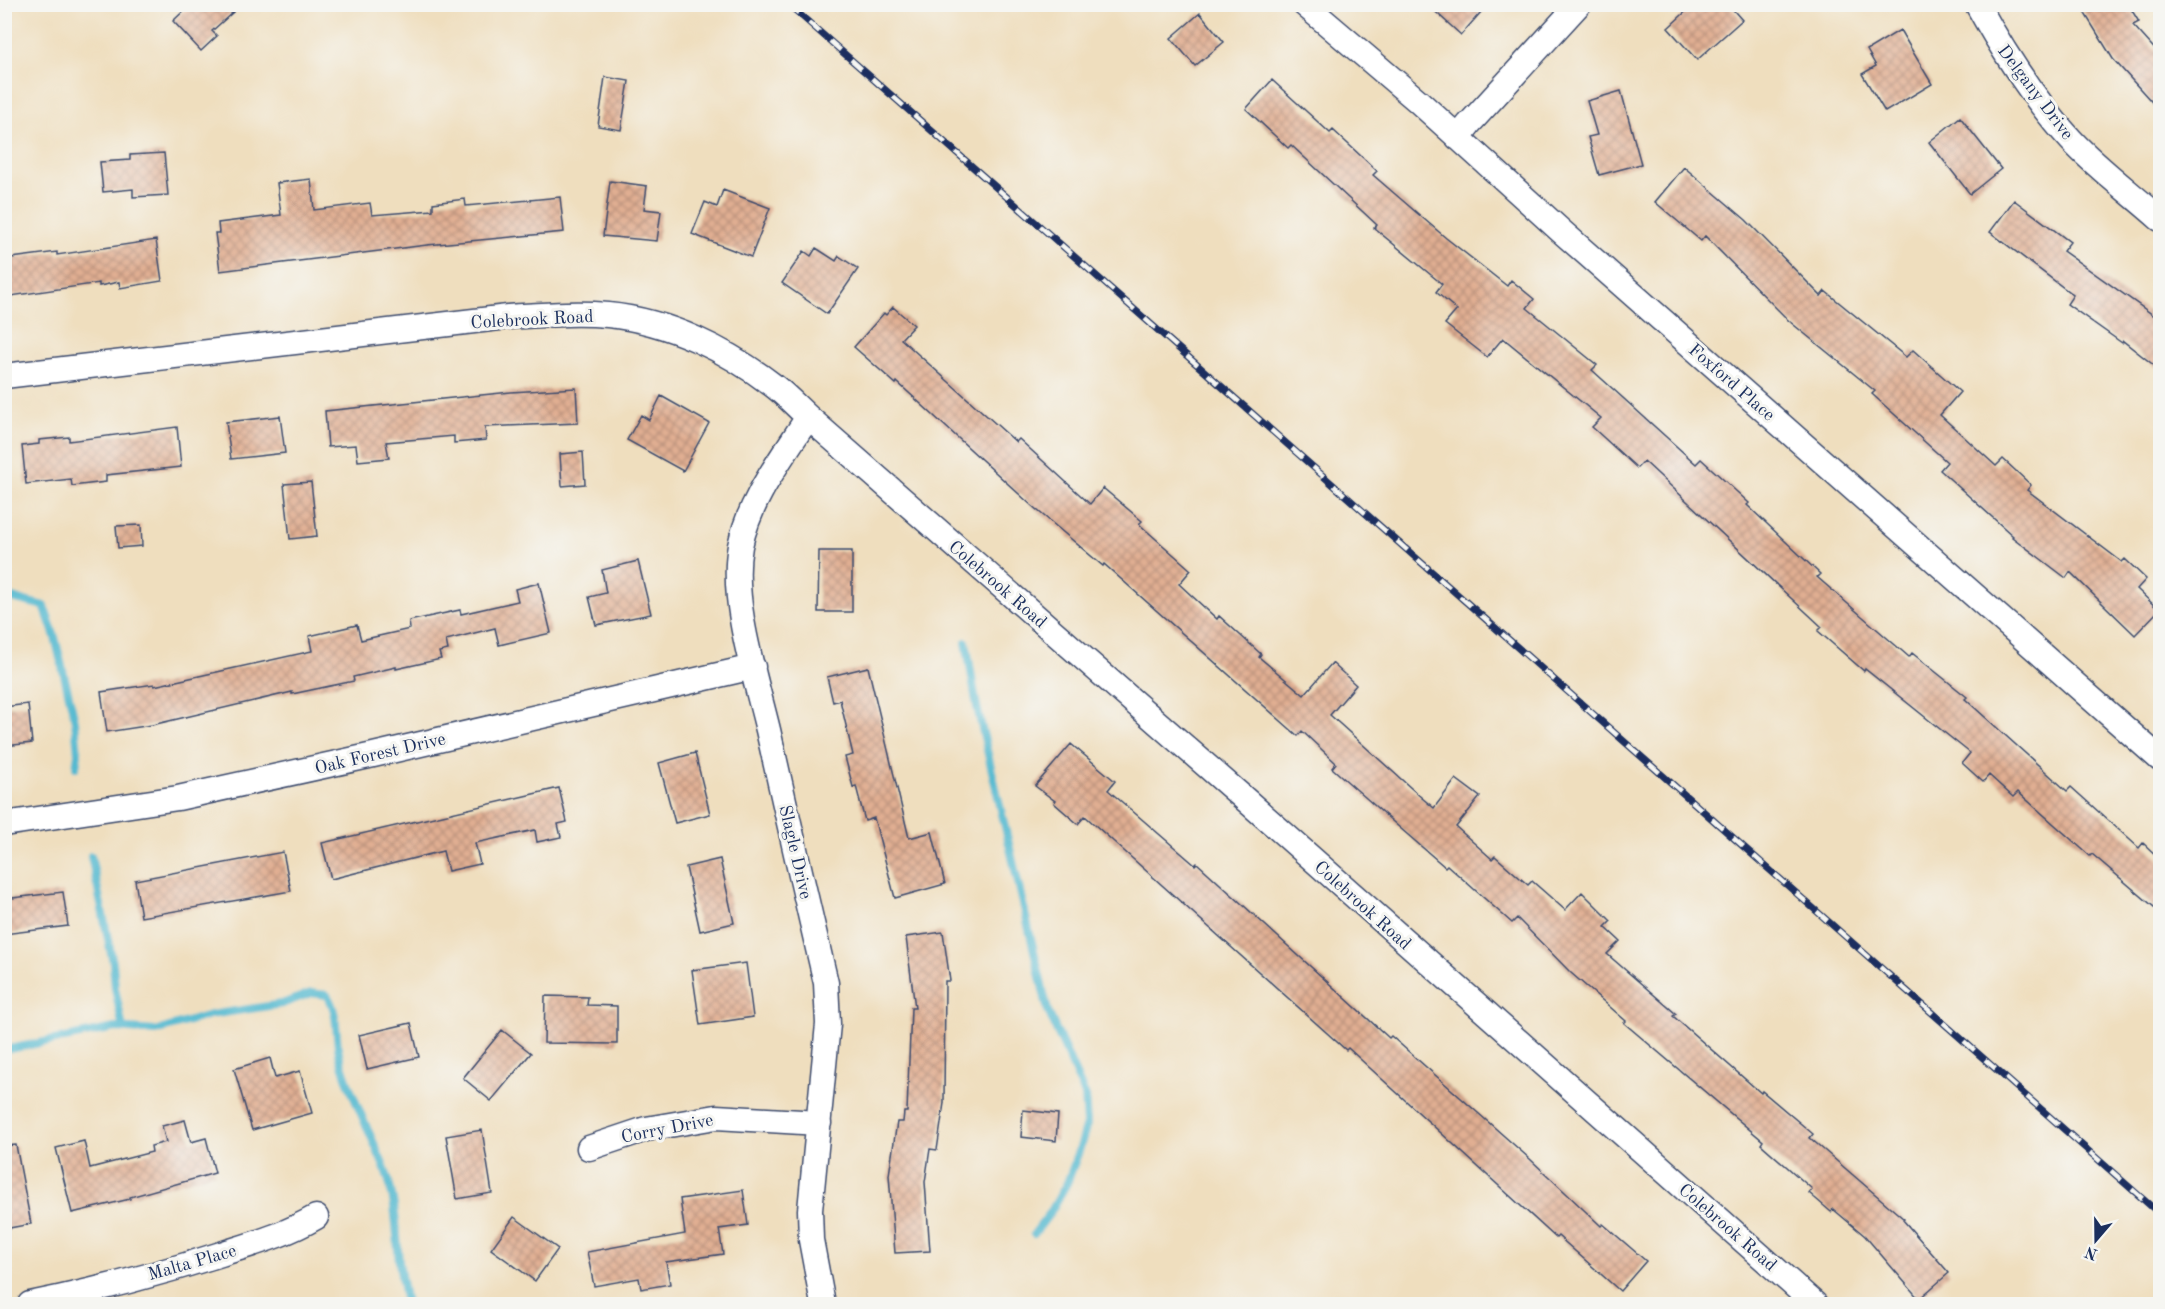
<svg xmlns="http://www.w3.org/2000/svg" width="2165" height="1309" viewBox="0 0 2165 1309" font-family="'Old Standard TT',serif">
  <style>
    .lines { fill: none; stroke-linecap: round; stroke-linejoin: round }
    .stream { stroke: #51b8cf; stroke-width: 8 }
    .building { fill: url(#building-cross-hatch) }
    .minor-casing { stroke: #3b496c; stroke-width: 27 }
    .minor { stroke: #fff; stroke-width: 24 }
    .rail-casing { stroke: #1b2f5e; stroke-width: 7 }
    .rail { stroke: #f6f6f2; stroke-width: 4.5; stroke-dasharray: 14; stroke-linecap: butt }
    .labels { text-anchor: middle; stroke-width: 6; stroke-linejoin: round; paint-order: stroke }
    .street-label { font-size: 18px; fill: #1b2f5e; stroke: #f6f6f2 }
  </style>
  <defs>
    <pattern id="building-cross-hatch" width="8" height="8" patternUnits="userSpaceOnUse" patternTransform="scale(1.5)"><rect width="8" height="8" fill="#e1af92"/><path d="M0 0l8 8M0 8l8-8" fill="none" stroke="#b68f7a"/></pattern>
  </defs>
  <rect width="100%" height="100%" fill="#f6f6f2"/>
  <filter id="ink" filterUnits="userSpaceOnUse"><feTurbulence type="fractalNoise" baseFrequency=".0167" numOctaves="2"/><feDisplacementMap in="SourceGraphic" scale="12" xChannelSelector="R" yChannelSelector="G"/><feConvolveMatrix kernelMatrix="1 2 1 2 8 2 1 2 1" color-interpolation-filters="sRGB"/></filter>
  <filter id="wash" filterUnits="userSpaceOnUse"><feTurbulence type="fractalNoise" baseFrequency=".008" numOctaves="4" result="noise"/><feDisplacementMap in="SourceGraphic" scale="24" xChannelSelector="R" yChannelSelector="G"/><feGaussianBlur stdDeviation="1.35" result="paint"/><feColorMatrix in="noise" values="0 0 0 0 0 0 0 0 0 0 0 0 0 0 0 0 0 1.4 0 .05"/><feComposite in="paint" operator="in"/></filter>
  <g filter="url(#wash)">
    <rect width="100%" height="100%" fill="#efdebe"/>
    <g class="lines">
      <path class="stream" d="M 4,599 L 12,598 L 44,606 L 55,637 L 75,721 L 78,754 L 76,767
        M 966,642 L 977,707 L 1048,1011 L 1085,1095 L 1087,1124 L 1079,1151 L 1067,1183 L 1050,1213 L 1034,1234
        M 91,856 L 113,963 L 115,988 L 123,1029
        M 4,1050 L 115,1028 L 156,1031 L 210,1015 L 282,1004 L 311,993 L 327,995 C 340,1014 334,1040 341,1061 C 352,1100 372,1135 386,1172 C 395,1198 396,1223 398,1250 C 399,1268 403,1286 406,1304"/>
    </g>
    <g id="blocks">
      <path class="building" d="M 191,4 L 242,4 L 212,31 L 217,36 L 201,51 L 173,21 Z
        M 1427,4 L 1488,4 L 1461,35 Z
        M 1694,4 L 1728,4 L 1742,20 L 1697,60 L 1668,28 Z
        M 2079,4 L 2128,4 L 2139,22 L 2133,25 L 2160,55 L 2160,111 L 2113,59 Z
        M 1200,13 L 1224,42 L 1195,66 L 1171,38 Z
        M 1900,30 L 1932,84 L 1885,112 L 1862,74 L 1876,66 L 1867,50 Z
        M 605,77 L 629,81 L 621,130 L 598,126 Z
        M 1272,80 L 1330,133 L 1333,130 L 1377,171 L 1373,175 L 1446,238 L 1507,286 L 1511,280 L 1534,299 L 1527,308 L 1597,365 L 1592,370 L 1696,464 L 1701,459 L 1749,503 L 1747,505 L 1820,574 L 1817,577 L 1909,657 L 1912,653 L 1967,697 L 1965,699 L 2067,791 L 2071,787 L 2139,848 L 2143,843 L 2160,859 L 2160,912 L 2092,854 L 2090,856 L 2018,792 L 2013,797 L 1989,775 L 1983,782 L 1962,763 L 1970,753 L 1865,669 L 1864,671 L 1818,631 L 1822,627 L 1644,461 L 1637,468 L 1592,427 L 1601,418 L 1503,338 L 1487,357 L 1445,324 L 1457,310 L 1436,292 L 1442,284 L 1374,228 L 1377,225 L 1291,145 L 1288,148 L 1246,109 Z
        M 1621,91 L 1641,164 L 1599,175 L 1588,137 L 1597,135 L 1587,101 Z
        M 1960,117 L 2001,169 L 1970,194 L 1929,142 Z
        M 164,153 L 168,195 L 133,197 L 133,189 L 103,192 L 100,162 L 130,160 L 130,155 Z
        M 1684,167 L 1746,220 L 1821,296 L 1825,291 L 1906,357 L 1913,350 L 1960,392 L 1940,415 L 1996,466 L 2003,459 L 2031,485 L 2027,490 L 2122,562 L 2125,559 L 2146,579 L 2137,589 L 2159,610 L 2135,635 L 2070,572 L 2066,578 L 2012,537 L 2013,536 L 1940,470 L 1947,462 L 1872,394 L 1875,391 L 1789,321 L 1705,236 L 1701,241 L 1655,202 Z
        M 311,179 L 314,210 L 370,203 L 372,215 L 433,210 L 433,203 L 465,199 L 466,206 L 560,197 L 564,232 L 427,245 L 220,271 L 215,233 L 219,233 L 218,223 L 281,215 L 277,183 Z
        M 610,181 L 647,186 L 644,209 L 661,211 L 657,241 L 603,236 Z
        M 723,190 L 770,208 L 751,257 L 692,234 L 705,202 L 717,207 Z
        M 2014,200 L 2070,242 L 2063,251 L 2160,320 L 2160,370 L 2123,341 L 2122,343 L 2067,304 L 2073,295 L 1990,232 Z
        M 156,240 L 162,281 L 120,288 L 119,282 L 99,286 L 99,283 L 4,297 L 4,259 L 57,252 L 57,255 Z
        M 816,248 L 836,261 L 839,256 L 858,269 L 827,314 L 782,283 L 804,251 L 811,256 Z
        M 893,307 L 914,325 L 901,339 L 1016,442 L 1019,439 L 1090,504 L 1103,488 L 1142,521 L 1139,524 L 1191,570 L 1179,584 L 1217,619 L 1219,616 L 1261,654 L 1259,657 L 1304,695 L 1332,663 L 1356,685 L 1330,715 L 1422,798 L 1434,808 L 1456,779 L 1480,797 L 1456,827 L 1492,859 L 1495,856 L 1528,885 L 1532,881 L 1565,910 L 1582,892 L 1611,921 L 1605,927 L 1620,941 L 1607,954 L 1676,1014 L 1673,1016 L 1761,1093 L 1762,1091 L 1813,1134 L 1810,1138 L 1904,1219 L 1903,1220 L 1949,1273 L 1919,1299 L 1865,1236 L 1833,1209 L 1831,1212 L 1809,1193 L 1812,1189 L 1761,1144 L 1763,1141 L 1624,1023 L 1626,1021 L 1571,973 L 1517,918 L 1512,923 L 1447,865 L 1445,867 L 1400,828 L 1332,768 L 1336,763 L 1302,731 L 1298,736 L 1104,564 L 1103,566 L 1031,505 L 897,382 L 896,384 L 854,347 L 884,313 L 886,315 Z
        M 576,388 L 578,423 L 485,427 L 486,440 L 454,443 L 454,436 L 386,442 L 389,458 L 358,461 L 356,445 L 328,447 L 325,411 L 511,392 Z
        M 661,396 L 709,423 L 683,471 L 627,440 L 641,415 L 649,420 Z
        M 280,416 L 285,453 L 231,459 L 226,422 Z
        M 177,427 L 181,467 L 106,475 L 106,482 L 72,486 L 71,479 L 26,484 L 22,446 L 39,444 L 39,440 L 69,437 L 69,441 Z
        M 583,452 L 585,484 L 562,486 L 560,454 Z
        M 311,482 L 317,536 L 290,539 L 284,484 Z
        M 141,525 L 142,546 L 118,548 L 116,526 Z
        M 819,551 L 852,551 L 852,612 L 818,612 Z
        M 638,561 L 651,614 L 596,625 L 589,597 L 606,593 L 602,570 Z
        M 539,583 L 551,633 L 499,645 L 495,628 L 446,640 L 448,650 L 439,652 L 441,659 L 396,669 L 396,667 L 353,677 L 354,681 L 292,694 L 292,692 L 152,725 L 107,732 L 101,692 L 154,684 L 154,686 L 312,651 L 309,636 L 357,625 L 361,640 L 410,629 L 409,621 L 460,610 L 461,614 L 518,601 L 515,589 Z
        M 868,667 L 909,838 L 932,832 L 945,884 L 895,898 L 874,818 L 865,821 L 856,786 L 853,787 L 845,757 L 853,755 L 840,700 L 833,702 L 827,677 Z
        M 28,704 L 32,743 L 4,746 L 4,707 Z
        M 1071,744 L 1115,781 L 1108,790 L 1195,865 L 1197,863 L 1389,1038 L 1391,1036 L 1530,1159 L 1601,1226 L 1603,1224 L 1646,1261 L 1620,1291 L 1558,1236 L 1556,1238 L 1348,1048 L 1346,1050 L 1085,816 L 1078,824 L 1054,803 L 1055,801 L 1035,786 Z
        M 695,753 L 710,814 L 675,823 L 659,763 Z
        M 559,788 L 567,822 L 558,824 L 561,837 L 537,842 L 535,830 L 475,843 L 480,864 L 448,871 L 443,851 L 331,879 L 322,843 Z
        M 283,852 L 291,891 L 141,917 L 135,880 Z
        M 720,859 L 734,923 L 700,931 L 686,867 Z
        M 63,892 L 68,926 L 4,934 L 4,899 Z
        M 943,932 L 950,981 L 945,981 L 944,1103 L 937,1150 L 930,1149 L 925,1182 L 930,1251 L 895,1253 L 889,1175 L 897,1122 L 903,1122 L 904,1112 L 907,1112 L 911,1008 L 915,1008 L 906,937 Z
        M 746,963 L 753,1017 L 700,1025 L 692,970 Z
        M 545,996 L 588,997 L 587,1005 L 617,1006 L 617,1044 L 544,1043 Z
        M 411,1023 L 419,1057 L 367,1069 L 359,1035 Z
        M 502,1030 L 531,1053 L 491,1101 L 463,1078 Z
        M 270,1058 L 275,1078 L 300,1071 L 312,1113 L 252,1130 L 234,1069 Z
        M 1023,1110 L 1058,1114 L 1056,1141 L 1021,1137 Z
        M 185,1120 L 191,1142 L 206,1138 L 215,1173 L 130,1197 L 130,1199 L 72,1213 L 56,1148 L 84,1141 L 90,1168 L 152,1152 L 151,1146 L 166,1142 L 162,1126 Z
        M 482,1130 L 492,1193 L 457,1199 L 446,1136 Z
        M 16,1145 L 31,1224 L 4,1229 L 4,1146 Z
        M 743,1190 L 748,1225 L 719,1229 L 723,1254 L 666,1262 L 670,1284 L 641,1289 L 639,1278 L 594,1286 L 587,1252 L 685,1234 L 680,1199 Z
        M 514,1217 L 558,1249 L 535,1281 L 491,1249 Z"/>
    </g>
  </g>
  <g filter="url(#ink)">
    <use href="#blocks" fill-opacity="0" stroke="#3b496c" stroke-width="1.5"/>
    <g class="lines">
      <g class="minor-casing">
        <path id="minor" d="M 1304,4 L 1418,101 L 1561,231 L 2160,759
          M 1977,4 C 2004,53 2033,99 2071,140 C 2098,169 2131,193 2160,219
          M 1458,138 L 1469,124 L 1579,4
          M 4,376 L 508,317 C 542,315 575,312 608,315 C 669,321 727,350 774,386 C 786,395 797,407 808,417 L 1247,801 L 1815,1304
          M 808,417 C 782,458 750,498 740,546 C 730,600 755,676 768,730 C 787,814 806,899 826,983 L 828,1024 L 810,1210 L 811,1240 L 823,1304
          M 4,824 L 178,798 L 369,756 L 753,667
          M 589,1148 L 646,1129 L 716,1117 L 819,1123
          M 30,1304 C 94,1291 159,1274 221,1254 C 255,1243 285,1235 316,1217"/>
      </g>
      <use href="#minor" class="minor"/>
      <g class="rail-casing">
        <path id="rail" d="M 788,4 L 2160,1214"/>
      </g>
      <use href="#rail" class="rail"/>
    </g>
  </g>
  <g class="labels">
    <g class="street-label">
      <text transform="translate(2036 92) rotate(53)" y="6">Delgany Drive</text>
      <text transform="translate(532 319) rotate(-3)" y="6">Colebrook Road</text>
      <text transform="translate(1732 382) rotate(41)" y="6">Foxford Place</text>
      <text transform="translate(998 584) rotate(41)" y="6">Colebrook Road</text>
      <text transform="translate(380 753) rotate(-13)" y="6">Oak Forest Drive</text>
      <text transform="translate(796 852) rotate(77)" y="6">Slagle Drive</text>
      <text transform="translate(1363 905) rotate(42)" y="6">Colebrook Road</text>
      <text transform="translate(667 1128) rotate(-11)" y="6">Corry Drive</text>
      <text transform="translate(1728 1227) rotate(41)" y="6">Colebrook Road</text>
      <text transform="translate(192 1262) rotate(-16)" y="6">Malta Place</text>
    </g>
  </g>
  <rect width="2165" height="1309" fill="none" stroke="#f6f6f2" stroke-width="24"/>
  <g transform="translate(2096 1240) rotate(200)" stroke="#f6f6f2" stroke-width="4.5" paint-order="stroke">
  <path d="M0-4.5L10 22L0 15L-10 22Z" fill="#1b2f5e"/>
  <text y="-9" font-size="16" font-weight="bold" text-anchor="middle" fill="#1b2f5e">N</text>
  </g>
</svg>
